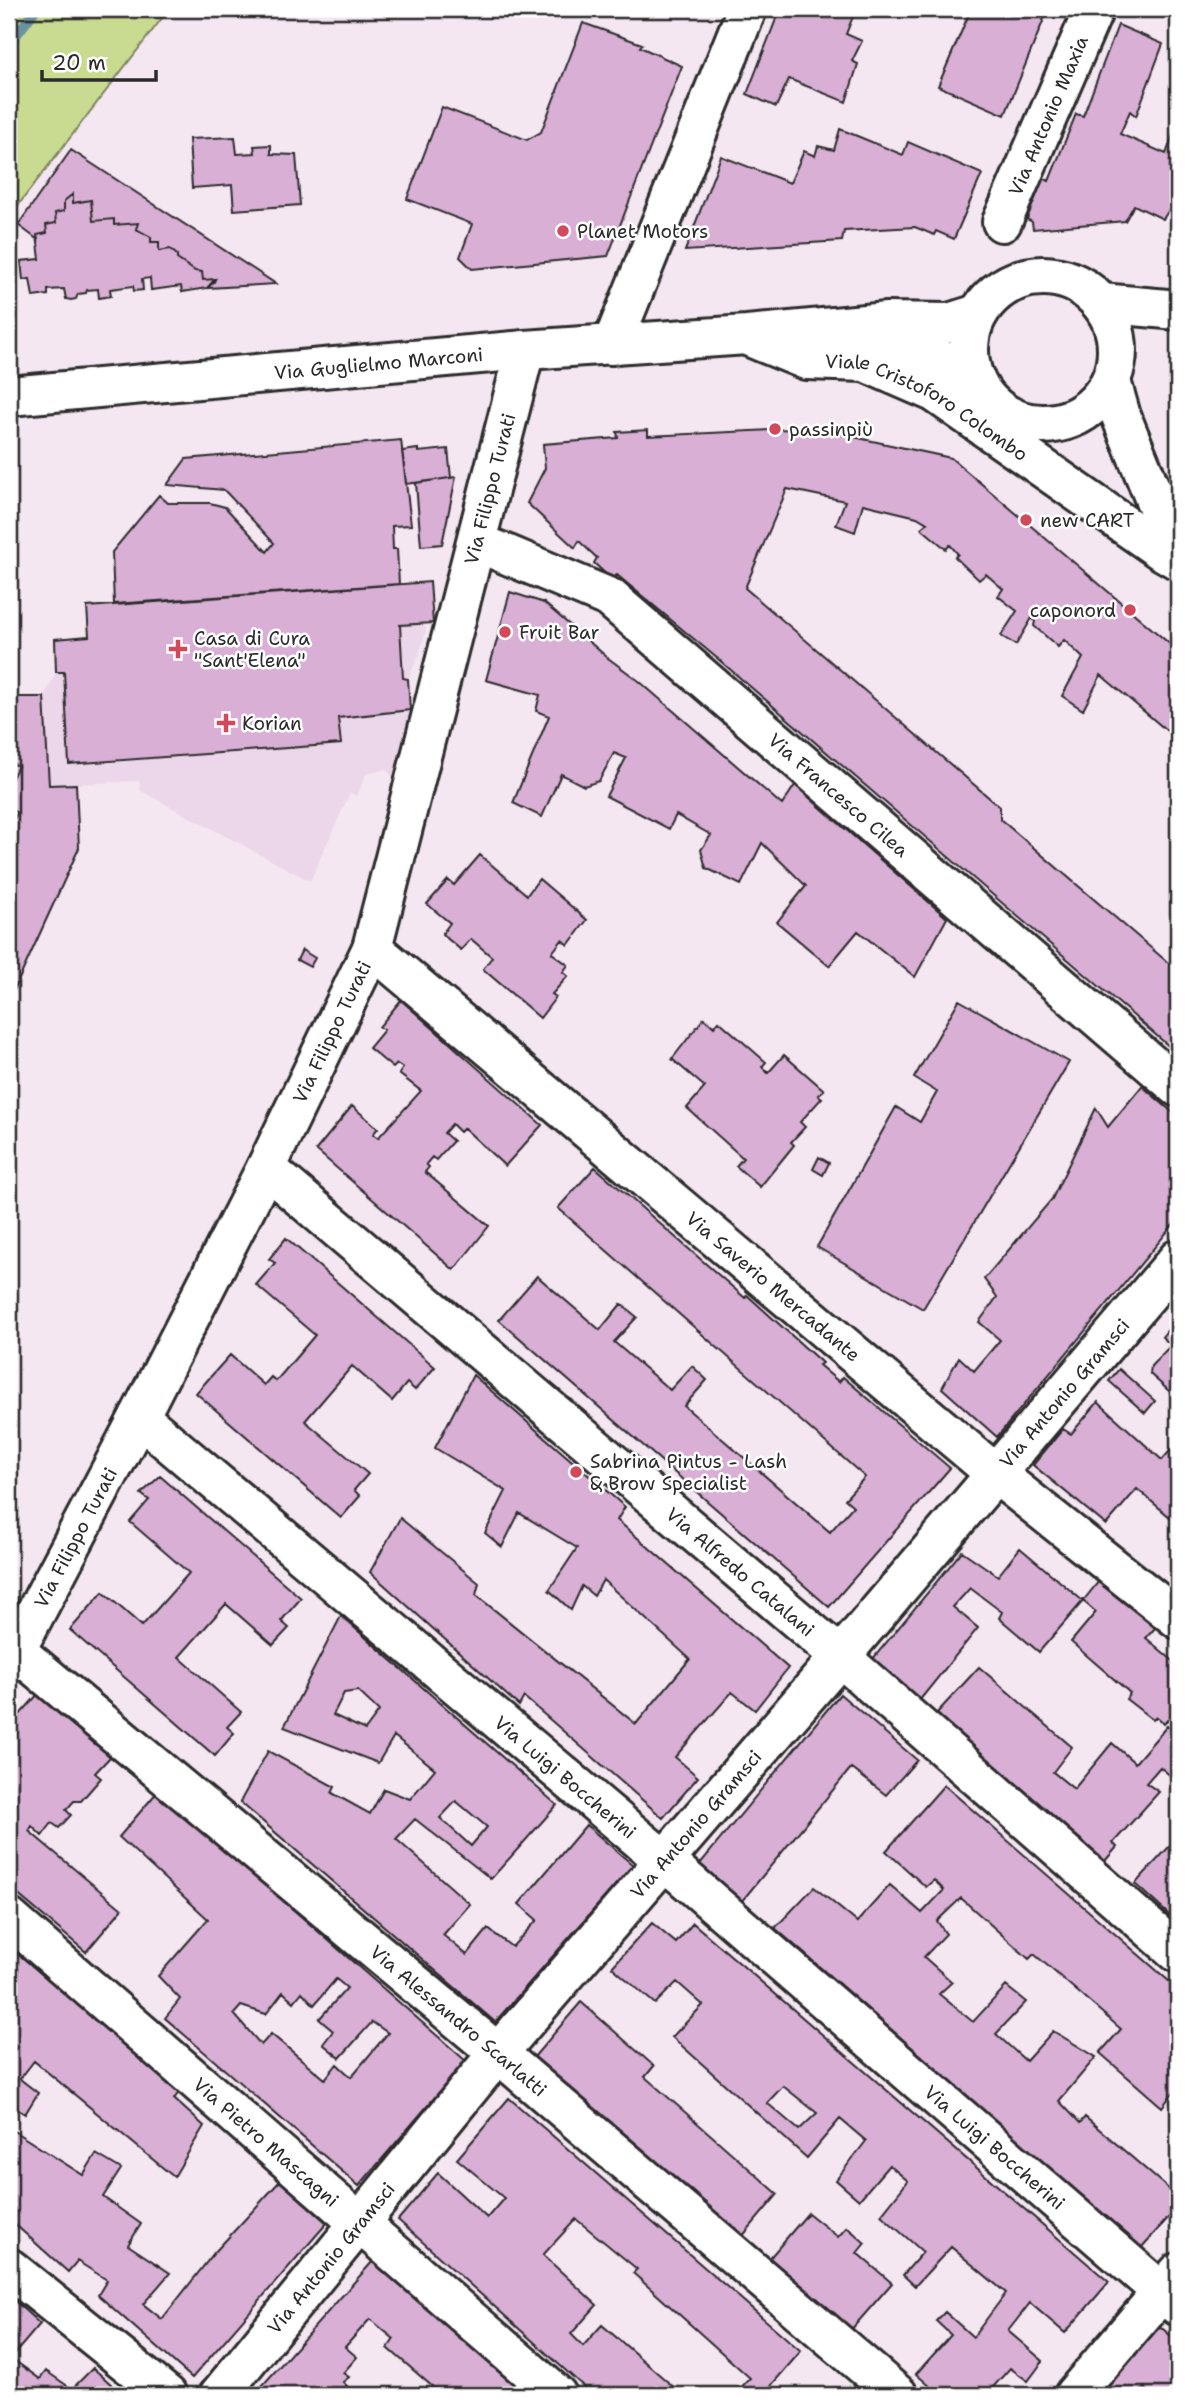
<svg xmlns="http://www.w3.org/2000/svg" width="1187" height="2404" viewBox="0 0 1187 2404" font-family="'Shantell Sans',sans-serif">
  <style>
    .built { fill: #ecd6e9 }
    .green { fill: #c9db90; stroke: #7a835e; stroke-width: 2 }
    .lines { fill: none; stroke-linecap: round; stroke-linejoin: round }
    .stream { stroke: #6992a3; stroke-width: 10 }
    .building { fill: #d9afd5; stroke: #2b2b2b; stroke-width: 2; fill-rule: evenodd }
    .street-casing { stroke: #2b2b2b; stroke-width: 44 }
    .secondary-casing { stroke: #2b2b2b; stroke-width: 44 }
    .street { stroke: #fff; stroke-width: 38 }
    .secondary { stroke: #fff; stroke-width: 38 }
    .poi-dot { fill: #d1495b; stroke: #fff; stroke-width: 2.5 }
    .labels { text-anchor: middle; stroke-width: 5; stroke-linejoin: round; paint-order: stroke }
    .street-label { font-size: 19px; fill: #2b2b2b; stroke: #fff }
    .poi-label { font-size: 19px; fill: #2b2b2b; stroke: #fff; text-anchor: start }
  </style>
  <rect width="100%" height="100%" fill="#f4e7f2"/>
  <filter id="ink" filterUnits="userSpaceOnUse"><feTurbulence type="fractalNoise" baseFrequency=".0143" numOctaves="2"/><feDisplacementMap in="SourceGraphic" scale="14" xChannelSelector="R" yChannelSelector="G"/><feConvolveMatrix kernelMatrix="1 2 1 2 8 2 1 2 1" color-interpolation-filters="sRGB"/></filter>
  <g filter="url(#ink)">
    <path class="built" d="M 430,582 L 433,623 L 423,624 L 426,630 L 419,655 L 408,679 L 410,710 L 405,737 L 408,737 L 395,786 L 394,779 L 386,769 L 366,774 L 357,796 L 350,793 L 310,881 L 141,791 L 139,781 L 49,785 L 44,697 L 56,672 L 55,639 L 89,636 L 87,607 Z"/>
    <path class="green" d="M 9,9 L 169,9 L 9,217 Z"/>
    <g class="lines">
      <path class="stream" d="M 9,45 L 36,9"/>
    </g>
    <path class="building" d="M 780,9 L 856,9 L 846,34 L 862,41 L 852,61 L 858,64 L 846,102 L 789,79 L 776,107 L 747,94 Z
      M 971,9 L 1048,9 L 1005,115 L 938,86 Z
      M 583,23 L 642,44 L 640,47 L 682,66 L 608,256 L 472,269 L 460,257 L 472,224 L 407,199 L 442,107 L 527,140 L 541,132 Z
      M 1118,25 L 1163,44 L 1136,116 L 1130,111 L 1120,134 L 1166,154 L 1173,135 L 1178,137 L 1178,212 L 1171,207 L 1163,219 L 1134,205 L 1125,221 L 1033,229 L 1032,222 L 1027,219 L 1043,178 L 1049,181 L 1076,114 L 1083,116 Z
      M 840,129 L 903,155 L 908,142 L 982,174 L 954,239 L 936,231 L 934,235 L 915,227 L 844,231 L 842,241 L 685,251 L 721,156 L 790,183 L 804,151 L 815,156 L 818,146 L 834,150 Z
      M 235,137 L 237,154 L 255,153 L 254,146 L 271,145 L 271,154 L 296,155 L 300,205 L 234,210 L 232,185 L 192,188 L 189,139 Z
      M 71,150 L 276,284 L 207,288 L 215,279 L 203,280 L 202,272 L 195,271 L 177,259 L 177,255 L 170,249 L 159,251 L 159,242 L 151,242 L 151,237 L 136,229 L 138,223 L 114,225 L 114,219 L 93,221 L 91,200 L 73,203 L 73,194 L 64,201 L 64,211 L 55,213 L 56,223 L 46,225 L 47,233 L 37,235 L 38,240 L 18,225 Z
      M 73,194 L 73,203 L 91,200 L 93,221 L 114,219 L 114,225 L 138,223 L 136,229 L 151,237 L 151,242 L 159,242 L 159,251 L 170,249 L 177,255 L 177,259 L 195,271 L 202,272 L 203,280 L 215,279 L 214,282 L 207,288 L 182,292 L 181,286 L 151,290 L 150,278 L 142,279 L 143,290 L 134,291 L 133,286 L 110,289 L 111,296 L 99,298 L 98,289 L 87,290 L 86,293 L 78,294 L 76,299 L 71,300 L 66,299 L 64,289 L 48,290 L 48,295 L 33,297 L 30,279 L 23,280 L 21,261 L 40,259 L 37,235 L 47,233 L 46,225 L 56,223 L 55,213 L 64,211 L 64,201 Z
      M 812,428 L 951,458 L 1178,651 L 1178,740 L 1101,675 L 1083,710 L 1062,696 L 1083,658 L 1064,640 L 1058,647 L 1034,626 L 1035,621 L 1032,618 L 1016,645 L 1001,636 L 1017,611 L 998,596 L 1003,589 L 986,574 L 979,580 L 955,557 L 958,554 L 950,545 L 946,549 L 921,528 L 927,523 L 917,517 L 863,504 L 855,532 L 836,525 L 845,501 L 787,489 L 745,588 L 1000,807 L 1000,819 L 1172,966 L 1178,953 L 1178,1054 L 718,659 L 617,575 L 611,579 L 594,563 L 597,558 L 579,541 L 575,548 L 527,503 L 545,468 L 543,444 L 618,438 L 617,432 L 648,430 L 648,436 Z
      M 401,440 L 411,525 L 392,526 L 393,549 L 397,549 L 399,584 L 114,604 L 112,552 L 159,495 L 168,503 L 210,503 L 225,507 L 267,552 L 274,543 L 224,490 L 167,485 L 186,459 Z
      M 418,449 L 418,452 L 448,449 L 451,478 L 406,484 L 402,451 Z
      M 456,477 L 442,544 L 421,546 L 416,483 Z
      M 430,582 L 433,623 L 400,625 L 403,678 L 408,679 L 410,710 L 338,718 L 341,744 L 69,764 L 64,672 L 56,672 L 55,639 L 89,636 L 87,607 Z
      M 510,592 L 544,603 L 608,658 L 639,681 L 782,805 L 795,785 L 947,918 L 915,977 L 858,931 L 829,966 L 777,922 L 806,886 L 762,843 L 741,885 L 706,868 L 701,850 L 711,835 L 676,815 L 669,829 L 606,796 L 626,758 L 614,753 L 599,781 L 584,786 L 561,774 L 542,817 L 513,803 L 549,716 L 536,711 L 540,695 L 486,680 Z
      M 9,697 L 44,697 L 49,785 L 76,784 L 79,848 L 9,1001 L 9,831 L 17,813 L 9,808 L 9,784 L 18,766 L 9,762 Z
      M 9,762 L 18,766 L 9,784 Z
      M 480,855 L 527,895 L 539,879 L 587,920 L 568,945 L 562,940 L 552,953 L 568,965 L 563,972 L 568,976 L 552,994 L 556,997 L 540,1018 L 483,969 L 492,957 L 471,939 L 461,950 L 442,934 L 450,923 L 427,904 L 448,880 L 454,885 Z
      M 302,950 L 315,958 L 310,967 L 297,960 Z
      M 401,1000 L 542,1125 L 505,1166 L 464,1128 L 460,1132 L 452,1124 L 444,1133 L 453,1141 L 436,1160 L 432,1157 L 426,1164 L 429,1167 L 425,1172 L 489,1226 L 454,1270 L 316,1150 L 352,1106 L 378,1128 L 373,1134 L 378,1138 L 421,1091 L 399,1074 L 403,1068 L 397,1064 L 393,1068 L 369,1048 L 384,1030 L 379,1027 Z
      M 959,1000 L 1069,1062 L 923,1309 L 817,1247 L 896,1107 L 920,1122 L 937,1092 L 914,1078 Z
      M 704,1018 L 714,1027 L 719,1021 L 766,1062 L 762,1067 L 768,1073 L 784,1055 L 824,1090 L 818,1095 L 822,1098 L 800,1122 L 805,1127 L 791,1142 L 794,1145 L 760,1187 L 736,1166 L 743,1158 L 687,1108 L 705,1087 L 672,1059 Z
      M 1142,1086 L 1178,1117 L 1178,1219 L 997,1437 L 942,1388 L 959,1357 L 974,1371 L 1000,1340 L 979,1322 L 997,1297 L 984,1279 L 1052,1199 L 1096,1108 L 1108,1127 Z
      M 819,1157 L 829,1163 L 823,1175 L 813,1169 Z
      M 595,1167 L 745,1298 L 747,1295 L 822,1363 L 819,1365 L 839,1382 L 843,1377 L 950,1468 L 829,1607 L 499,1320 L 537,1276 L 600,1330 L 621,1304 L 637,1317 L 614,1342 L 670,1390 L 692,1366 L 707,1380 L 684,1406 L 830,1532 L 853,1506 L 845,1499 L 865,1477 L 558,1208 Z
      M 286,1238 L 435,1367 L 415,1390 L 407,1383 L 392,1401 L 352,1366 L 305,1421 L 368,1474 L 354,1490 L 360,1496 L 341,1518 L 196,1393 L 230,1355 L 264,1385 L 271,1377 L 276,1381 L 315,1335 L 256,1285 L 275,1263 L 269,1259 Z
      M 1178,1317 L 1178,1399 L 1150,1374 L 1151,1366 L 1171,1345 L 1162,1337 Z
      M 1119,1369 L 1155,1401 L 1145,1413 L 1109,1381 Z
      M 473,1375 L 625,1507 L 617,1520 L 788,1668 L 755,1710 L 732,1692 L 675,1757 L 698,1777 L 663,1818 L 524,1697 L 519,1706 L 370,1572 L 400,1518 L 479,1583 L 476,1595 L 636,1724 L 690,1659 L 603,1580 L 594,1596 L 582,1586 L 571,1610 L 549,1590 L 577,1548 L 519,1513 L 502,1547 L 485,1533 L 506,1491 L 435,1448 Z
      M 1098,1402 L 1162,1460 L 1178,1442 L 1178,1524 L 1137,1489 L 1106,1525 L 1033,1465 L 1063,1429 L 1071,1434 Z
      M 160,1476 L 301,1598 L 281,1621 L 289,1628 L 273,1645 L 226,1604 L 179,1657 L 241,1712 L 227,1727 L 234,1733 L 215,1756 L 70,1630 L 103,1592 L 142,1626 L 189,1573 L 130,1522 L 149,1500 L 141,1494 Z
      M 1020,1548 L 1083,1601 L 1039,1652 L 999,1618 L 1002,1612 L 970,1588 L 953,1607 L 978,1628 L 919,1701 L 871,1661 L 962,1551 L 998,1576 Z
      M 1099,1581 L 1155,1628 L 1146,1638 L 1178,1665 L 1178,1707 L 1164,1724 L 1156,1717 L 1153,1720 L 1126,1699 L 1130,1693 L 1071,1642 L 1096,1612 L 1083,1601 Z
      M 341,1616 L 557,1805 L 491,1879 L 415,1819 L 396,1839 L 470,1904 L 443,1935 L 467,1955 L 488,1929 L 512,1947 L 537,1920 L 519,1904 L 586,1825 L 633,1865 L 495,2022 L 240,1802 L 268,1751 L 335,1787 L 332,1793 L 370,1814 L 384,1789 L 410,1799 L 435,1769 L 394,1736 L 378,1763 L 284,1727 ZM 358,1691 L 379,1711 L 365,1730 L 333,1715 L 344,1693 ZM 456,1801 L 487,1827 L 471,1846 L 440,1818 Z
      M 979,1667 L 1072,1747 L 1053,1772 L 1074,1789 L 1112,1743 L 1135,1763 L 1167,1726 L 1178,1735 L 1178,1782 L 1160,1767 L 1146,1783 L 1159,1792 L 1113,1843 L 1117,1847 L 1105,1861 L 936,1714 Z
      M 39,1693 L 43,1695 L 111,1756 L 95,1773 L 101,1778 L 81,1801 L 74,1801 L 66,1810 L 71,1815 L 59,1828 L 52,1823 L 42,1836 L 32,1826 L 29,1831 L 122,1909 L 86,1952 L 9,1887 L 9,1734 L 16,1719 Z
      M 840,1694 L 917,1760 L 886,1795 L 851,1768 L 742,1901 L 699,1865 Z
      M 944,1785 L 1178,1989 L 1178,2086 L 1162,2107 L 1100,2053 L 1121,2029 L 1034,1954 L 1029,1959 L 961,1898 L 937,1921 L 946,1934 L 924,1957 L 952,1982 L 939,1994 L 973,2022 L 1006,1986 L 1026,2002 L 996,2034 L 1026,2061 L 1053,2031 L 1096,2057 L 1059,2101 L 1080,2123 L 1085,2117 L 1178,2197 L 1178,2207 L 1141,2248 L 775,1928 L 814,1887 L 857,1922 L 890,1885 L 922,1913 L 944,1890 L 934,1880 L 926,1887 L 886,1851 Z
      M 158,1791 L 466,2061 L 359,2186 L 165,2018 L 180,1999 L 158,1976 L 208,1919 L 119,1837 ZM 336,1979 L 347,1988 L 319,2019 L 333,2031 L 323,2044 L 340,2058 L 372,2022 L 388,2033 L 351,2077 L 337,2064 L 325,2079 L 271,2034 L 261,2045 L 234,2014 L 241,2006 L 266,2014 L 283,1992 L 294,2002 L 302,1992 L 314,2005 Z
      M 1178,1837 L 1178,1923 L 1135,1884 Z
      M 652,1923 L 676,1943 L 693,1923 L 1109,2282 L 1065,2333 L 1030,2303 L 1008,2331 L 1043,2361 L 1028,2381 L 1010,2368 L 986,2395 L 940,2395 L 916,2374 L 951,2335 L 936,2321 L 945,2312 L 973,2337 L 1006,2293 L 951,2247 L 915,2286 L 903,2275 L 923,2252 L 881,2215 L 908,2181 L 889,2165 L 859,2200 L 836,2180 L 866,2141 L 840,2119 L 807,2158 L 672,2037 L 703,2005 L 677,1982 L 655,2004 L 612,1967 ZM 783,2086 L 817,2113 L 799,2130 L 767,2103 Z
      M 9,1946 L 180,2091 L 174,2099 L 204,2126 L 174,2177 L 34,2061 L 20,2079 L 38,2093 L 25,2114 L 17,2109 L 9,2122 L 9,2057 L 17,2047 L 9,2040 Z
      M 581,2002 L 654,2066 L 645,2077 L 778,2194 L 741,2238 L 534,2057 Z
      M 509,2098 L 801,2351 L 763,2395 L 734,2395 L 750,2378 L 633,2273 L 637,2269 L 576,2219 L 543,2255 L 597,2305 L 571,2334 L 583,2346 L 602,2325 L 676,2389 L 670,2395 L 627,2395 L 620,2390 L 615,2395 L 593,2395 L 398,2220 L 438,2173 L 487,2218 L 504,2198 L 457,2159 Z
      M 9,2128 L 83,2175 L 96,2154 L 121,2169 L 103,2197 L 141,2224 L 128,2245 L 170,2273 L 143,2304 L 162,2319 L 214,2253 L 280,2181 L 327,2223 L 192,2378 L 98,2295 L 107,2280 L 77,2261 L 68,2272 L 9,2219 L 9,2210 L 14,2202 L 9,2199 Z
      M 808,2213 L 838,2237 L 847,2227 L 865,2243 L 857,2253 L 892,2283 L 850,2331 L 768,2260 Z
      M 373,2261 L 526,2395 L 442,2395 L 388,2348 L 394,2339 L 370,2319 L 345,2347 L 357,2357 L 343,2373 L 349,2377 L 343,2382 L 347,2386 L 339,2395 L 254,2395 Z
      M 9,2296 L 40,2324 L 11,2358 L 40,2379 L 46,2371 L 72,2389 L 93,2368 L 123,2395 L 9,2395 Z
      M 1156,2323 L 1178,2342 L 1178,2395 L 1152,2395 L 1144,2388 L 1138,2395 L 1093,2395 Z"/>
    <g class="lines">
      <g class="street-casing">
        <g id="street">
          <path id="s1" d="M 1002,222 L 1094,9"/>
          <path d="M 612,345 L 747,9"/>
          <path id="s2" d="M 477,542 L 610,598 L 1178,1087"/>
          <path id="s3" d="M 372,948 L 996,1474 L 1178,1619"/>
          <path id="s4" d="M 266,1168 L 828,1646 L 1178,1953"/>
          <path id="s5" d="M 139,1417 L 665,1861 L 1178,2306"/>
          <path id="s6" d="M 15,1650 L 498,2053 L 898,2395"/>
          <path id="s7" d="M 9,1918 L 557,2395"/>
          <path d="M 9,2268 L 167,2395"/>
          <path id="s8" d="M 219,2395 L 498,2053 L 840,1657 L 1178,1259"/>
          <path d="M 1074,2395 L 1178,2273"/>
        </g>
      </g>
      <g class="secondary-casing">
        <g id="secondary">
          <circle cx="1043" cy="350" r="74"/>
          <path d="M 1101,303 L 1178,310"/>
          <path id="s9" d="M 752,338 L 806,360 L 865,362 L 934,392 L 1159,549 L 1178,560"/>
          <path d="M 861,342 C 902,342 942,355 975,379"/>
          <path d="M 1111,381 L 1121,416 L 1157,505 L 1178,535"/>
          <path id="s10" d="M 9,396 L 525,350 L 747,335 L 887,322 L 949,323 L 978,314"/>
          <path id="s11" d="M 9,1663 L 139,1417 L 266,1168 L 372,948 L 525,350"/>
        </g>
      </g>
      <use href="#street" class="street"/>
      <use href="#secondary" class="secondary"/>
    </g>
  </g>
  <g class="poi-dot">
    <circle cx="563" cy="231" r="7"/>
    <circle cx="775" cy="429" r="7"/>
    <circle cx="1026" cy="520" r="7"/>
    <circle cx="1130" cy="610" r="7"/>
    <circle cx="505" cy="632" r="7"/>
    <path d="M174.5 638.5h7v7h7v7h-7v7h-7v-7h-7v-7h7z"/>
    <path d="M222.5 712.5h7v7h7v7h-7v7h-7v-7h-7v-7h7z"/>
    <circle cx="576" cy="1472" r="7"/>
  </g>
  <g class="labels">
    <g class="street-label">
      <text dy="7" stroke="none"><textPath href="#s1" startOffset="116">Via Antonio Maxia</textPath></text>
      <text dy="7" stroke="none"><textPath href="#s10" startOffset="371">Via Guglielmo Marconi</textPath></text>
      <text dy="7" stroke="none"><textPath href="#s9" startOffset="191">Viale Cristoforo Colombo</textPath></text>
      <text dy="7" stroke="none"><textPath href="#s11" startOffset="1276">Via Filippo Turati</textPath></text>
      <text dy="7" stroke="none"><textPath href="#s2" startOffset="446">Via Francesco Cilea</textPath></text>
      <text dy="7" stroke="none"><textPath href="#s11" startOffset="709">Via Filippo Turati</textPath></text>
      <text dy="7" stroke="none"><textPath href="#s3" startOffset="525">Via Saverio Mercadante</textPath></text>
      <text dy="7" stroke="none"><textPath href="#s8" startOffset="1311">Via Antonio Gramsci</textPath></text>
      <text dy="7" stroke="none"><textPath href="#s11" startOffset="142">Via Filippo Turati</textPath></text>
      <text dy="7" stroke="none"><textPath href="#s4" startOffset="623">Via Alfredo Catalani</textPath></text>
      <text dy="7" stroke="none"><textPath href="#s5" startOffset="558">Via Luigi Boccherini</textPath></text>
      <text dy="7" stroke="none"><textPath href="#s8" startOffset="744">Via Antonio Gramsci</textPath></text>
      <text dy="7" stroke="none"><textPath href="#s6" startOffset="578">Via Alessandro Scarlatti</textPath></text>
      <text dy="7" stroke="none"><textPath href="#s7" startOffset="341">Via Pietro Mascagni</textPath></text>
      <text dy="7" stroke="none"><textPath href="#s5" startOffset="1125">Via Luigi Boccherini</textPath></text>
      <text dy="7" stroke="none"><textPath href="#s8" startOffset="177">Via Antonio Gramsci</textPath></text>
    </g>
    <g class="poi-label">
      <text x="577" y="238">Planet Motors</text>
      <text x="789" y="436">passinpiù</text>
      <text x="1040" y="527">new CART</text>
      <text x="1116" y="617" text-anchor="end">caponord</text>
      <text x="519" y="639">Fruit Bar</text>
      <text x="194" y="645">Casa di Cura<tspan x="194" dy="22">"Sant'Elena"</tspan></text>
      <text x="242" y="730">Korian</text>
      <text x="590" y="1468">Sabrina Pintus - Lash<tspan x="590" dy="22">&amp; Brow Specialist</tspan></text>
    </g>
  </g>
  <rect width="1187" height="2404" fill="none" stroke="#fff" stroke-width="35"/>
  <rect x="18" y="18" width="1152" height="2369" fill="none" stroke="#2b2b2b" stroke-width="2.5" filter="url(#ink)"/>
  <path d="M42 70v10h114v-10" fill="none" stroke="#2b2b2b" stroke-width="3.5"/>
  <text x="52" y="70" font-size="21" fill="#2b2b2b" stroke="#ffffff" stroke-width="5" paint-order="stroke">20 m</text>
</svg>
